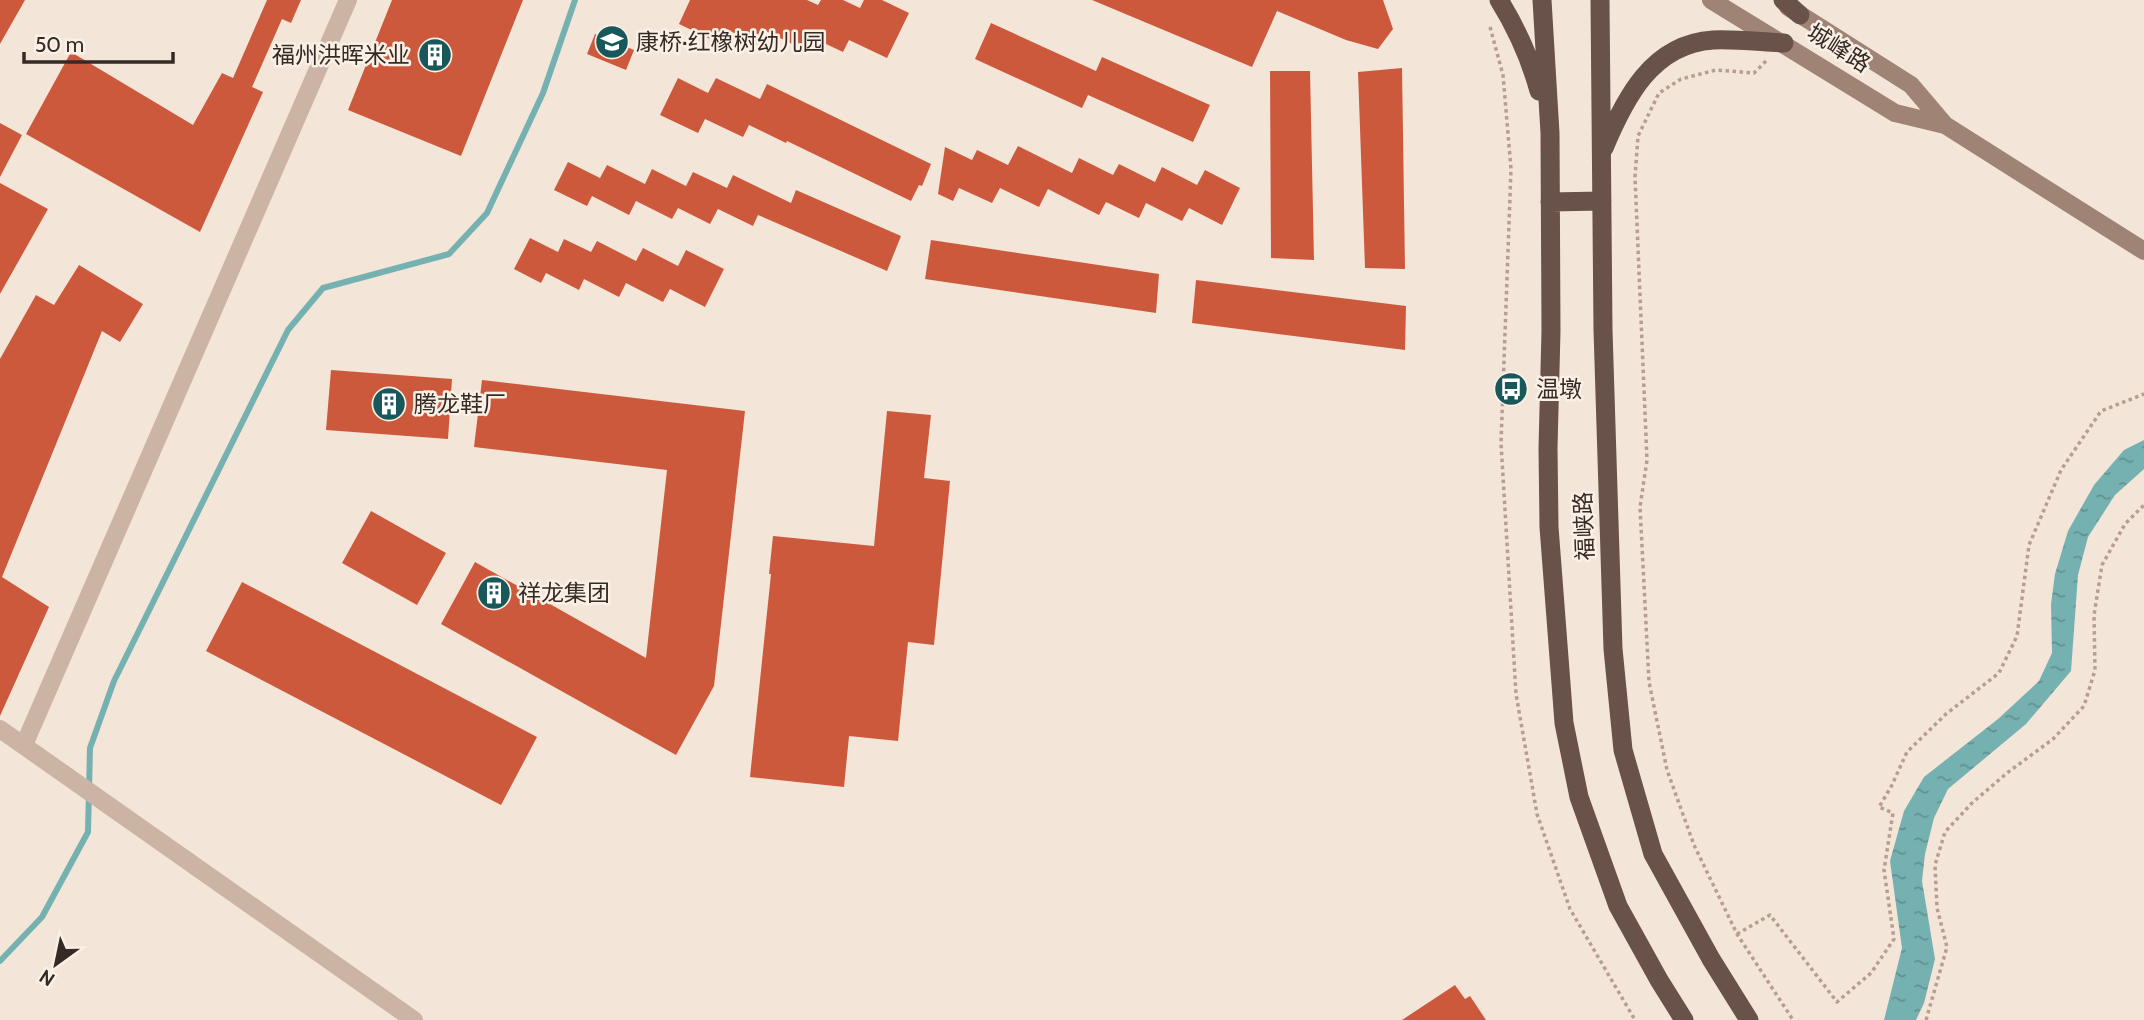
<svg xmlns="http://www.w3.org/2000/svg" width="2144" height="1020" viewBox="0 0 2144 1020" font-family="Cabin,'Noto Sans SC',sans-serif">
  <style>
    .water { fill: url(#water-ripples) }
    .lines { fill: none; stroke-linecap: round; stroke-linejoin: round }
    .stream { stroke: #76b1b1; stroke-width: 6 }
    .building { fill: #cd593c }
    .path { stroke: #b79e8e; stroke-width: 3.5; stroke-dasharray: 3.5 3.5; stroke-linecap: butt }
    .minor { stroke: #cbb4a4; stroke-width: 18 }
    .secondary { stroke: #9f8375; stroke-width: 18 }
    .trunk { stroke: #685249; stroke-width: 19 }
    .labels { text-anchor: middle; stroke-width: 5; stroke-linejoin: round; paint-order: stroke }
    .poi-label { font-size: 23px; fill: #362a26; stroke: #faf0e5; text-anchor: start }
    .street-label { font-size: 23px; fill: #362a26; stroke: #faf0e5 }
  </style>
  <defs>
    <pattern id="water-ripples" width="26" height="14" patternUnits="userSpaceOnUse" patternTransform="scale(1.75)"><rect width="26" height="14" fill="#76b1b1"/><path d="M2 4q2-2 4 0t4 0M15 11q2-2 4 0t4 0" fill="none" stroke="#629090"/></pattern>
  </defs>
  <rect width="100%" height="100%" fill="#f3e5d8"/>
  <path class="water" d="M 2144,440 L 2144,469 L 2115,495 L 2088,537 L 2078,575 L 2071,671 L 2026,724 L 1948,789 L 1934,818 L 1925,854 L 1922,881 L 1935,959 L 1924,1003 L 1916,1020 L 1884,1020 L 1902,948 L 1890,861 L 1904,811 L 1924,777 L 1998,719 L 2039,681 L 2052,653 L 2051,604 L 2055,574 L 2068,531 L 2094,485 L 2124,450 Z"/>
  <g class="lines">
    <path class="stream" d="M 0,961 L 42,917 L 88,832 L 90,748 L 114,681 L 288,330 L 323,288 L 449,254 L 487,213 L 543,93 L 575,0"/>
  </g>
  <path class="building" d="M 0,0 L 25,0 L 0,44 Z
    M 267,0 L 301,0 L 291,23 L 282,19 L 252,87 L 263,92 L 200,232 L 26,134 L 71,52 L 193,125 L 222,73 L 233,78 Z
    M 392,0 L 523,0 L 461,156 L 348,110 Z
    M 690,0 L 807,0 L 818,5 L 821,0 L 843,0 L 860,8 L 864,0 L 882,0 L 909,13 L 887,58 L 849,40 L 843,52 L 807,35 L 800,48 L 766,31 L 759,45 L 726,29 L 719,43 L 679,24 Z
    M 1092,0 L 1383,0 L 1393,29 L 1378,49 L 1346,40 L 1277,11 L 1252,67 Z
    M 991,23 L 1096,71 L 1102,57 L 1210,105 L 1193,142 L 1088,95 L 1082,108 L 975,59 Z
    M 595,34 L 634,50 L 626,70 L 587,54 Z
    M 1402,68 L 1405,269 L 1365,268 L 1358,72 Z
    M 1270,71 L 1310,71 L 1314,260 L 1271,258 Z
    M 678,78 L 708,93 L 716,78 L 760,99 L 767,84 L 931,164 L 922,186 L 919,185 L 911,201 L 787,141 L 786,143 L 749,125 L 743,137 L 705,119 L 698,133 L 660,115 Z
    M 0,123 L 22,135 L 0,177 Z
    M 1018,146 L 1072,173 L 1079,158 L 1113,175 L 1119,164 L 1155,182 L 1162,167 L 1197,185 L 1205,170 L 1240,188 L 1222,225 L 1189,208 L 1182,221 L 1146,203 L 1139,218 L 1106,202 L 1099,215 L 1048,189 L 1039,207 L 1000,188 L 992,203 L 959,188 L 953,201 L 938,194 L 945,147 L 972,160 L 977,150 L 1008,165 Z
    M 568,162 L 600,178 L 607,165 L 645,184 L 652,169 L 686,186 L 693,172 L 727,188 L 733,175 L 791,203 L 796,190 L 901,236 L 887,271 L 758,215 L 753,226 L 718,209 L 710,224 L 678,208 L 672,219 L 636,201 L 629,215 L 592,196 L 587,206 L 554,190 Z
    M 0,183 L 48,209 L 0,294 Z
    M 530,238 L 558,252 L 564,239 L 591,252 L 597,241 L 636,261 L 643,248 L 678,266 L 686,250 L 724,269 L 705,307 L 670,289 L 663,302 L 626,283 L 619,297 L 584,279 L 579,290 L 546,273 L 541,283 L 514,269 Z
    M 931,240 L 1159,274 L 1156,313 L 925,279 Z
    M 79,265 L 143,304 L 120,342 L 102,331 L 2,577 L 49,607 L 0,716 L 0,359 L 36,295 L 54,305 Z
    M 1196,280 L 1406,306 L 1405,350 L 1192,323 Z
    M 331,370 L 452,379 L 448,439 L 326,430 Z
    M 482,380 L 745,411 L 714,686 L 676,755 L 441,624 L 475,562 L 646,658 L 667,470 L 474,447 Z
    M 887,411 L 931,415 L 924,478 L 950,481 L 934,645 L 908,642 L 898,741 L 849,736 L 844,787 L 750,777 L 771,574 L 769,574 L 773,536 L 874,546 Z
    M 371,511 L 446,553 L 417,605 L 342,563 Z
    M 242,582 L 537,737 L 501,805 L 206,651 Z
    M 1455,985 L 1465,999 L 1470,996 L 1486,1020 L 1402,1020 Z"/>
  <g class="lines">
    <path class="path" d="M 1490,27 L 1503,75 L 1511,169 L 1501,443 L 1516,694 L 1537,814 L 1570,909 L 1635,1020
      M 1766,61 L 1754,73 L 1716,70 L 1681,79 L 1659,93 L 1638,136 L 1635,177 L 1647,460 L 1640,507 L 1649,682 L 1667,770 L 1694,845 L 1737,934 L 1793,1020
      M 1737,934 L 1770,915 L 1837,1002 L 1871,973 L 1894,939 L 1884,870 L 1893,813 L 1879,807 L 1891,787 L 1907,752 L 1946,714 L 1999,673 L 2017,636 L 2029,545 L 2061,470 L 2101,411 L 2144,394
      M 1926,1020 L 1947,947 L 1937,908 L 1935,865 L 1945,832 L 1972,803 L 2007,773 L 2053,739 L 2084,706 L 2095,670 L 2094,615 L 2102,565 L 2125,524 L 2144,505"/>
    <path class="minor" d="M 0,729 L 414,1020
      M 24,745 L 348,0"/>
    <path class="secondary" d="M 1711,0 L 1895,113 L 1945,125
      M 1788,7 L 1911,85 L 1945,125 L 2144,251"/>
    <path class="trunk" d="M 1499,0 C 1517,29 1530,58 1539,91
      M 1542,0 L 1550,133 L 1551,331 L 1548,448 L 1549,527 L 1564,723 L 1579,797 L 1618,906 L 1659,980 L 1684,1020
      M 1600,0 L 1603,330 L 1613,649 L 1623,750 L 1653,854 L 1711,959 L 1749,1020
      M 1783,0 L 1800,15
      M 1604,148 C 1625,98 1652,44 1713,40 C 1736,39 1761,42 1784,43
      M 1550,202 L 1602,201"/>
  </g>
  <defs>
    <g id="school-disc" transform="scale(1.75)"><circle r="9.5" fill="#19585a" stroke="#faf0e5"/><path d="M0-5L7-2L0 1L-7-2ZM-4 1L0 2.5L4 1V4Q0 6-4 4Z" fill="#fff"/></g>
    <g id="building-disc" transform="scale(1.75)"><circle r="9.5" fill="#19585a" stroke="#faf0e5"/><path d="M-4-6H4V6H1V3H-1V6H-4ZM-2.5-4.3h1.7v1.8h-1.7ZM.8-4.3h1.7v1.8H.8ZM-2.5-1h1.7V.8h-1.7ZM.8-1h1.7V.8H.8Z" fill="#fff"/></g>
    <g id="bus-disc" transform="scale(1.75)"><circle r="9.5" fill="#19585a" stroke="#faf0e5"/><path d="M-5-6H5V4H4V6H2V4H-2V6H-4V4H-5ZM-3.5-4V0h7V-4ZM-3.5 1.2v1.5H-2V1.2ZM2 1.2v1.5H3.5V1.2Z" fill="#fff"/></g>
  </defs>
  <g fill-rule="evenodd">
    <use href="#school-disc" x="612" y="42"/>
    <use href="#building-disc" x="435" y="55"/>
    <use href="#bus-disc" x="1511" y="389"/>
    <use href="#building-disc" x="389" y="404"/>
    <use href="#building-disc" x="494" y="593"/>
  </g>
  <g class="labels">
    <g class="poi-label">
      <text x="636" y="50">康桥·红橡树幼儿园</text>
      <text x="410" y="63" text-anchor="end">福州洪晖米业</text>
      <text x="1536" y="397">温墩</text>
      <text x="414" y="412">腾龙鞋厂</text>
      <text x="518" y="601">祥龙集团</text>
    </g>
    <g class="street-label">
      <text transform="translate(1839 48) rotate(32)" y="8">城峰路</text>
      <text transform="translate(1584 526) rotate(-92)" y="8">福峡路</text>
    </g>
  </g>
  <g transform="translate(56 964) rotate(213)" stroke="#faf0e5" stroke-width="5" paint-order="stroke">
  <path d="M0-5L12 26L0 18L-12 26Z" fill="#362a26"/>
  <text y="-10" font-size="19" font-weight="bold" text-anchor="middle" fill="#362a26">N</text>
  </g>
  <path d="M24 52v10h149v-10" fill="none" stroke="#362a26" stroke-width="3.5"/>
  <text x="35" y="52" font-size="21" fill="#362a26" stroke="#faf0e5" stroke-width="5" paint-order="stroke">50 m</text>
</svg>
